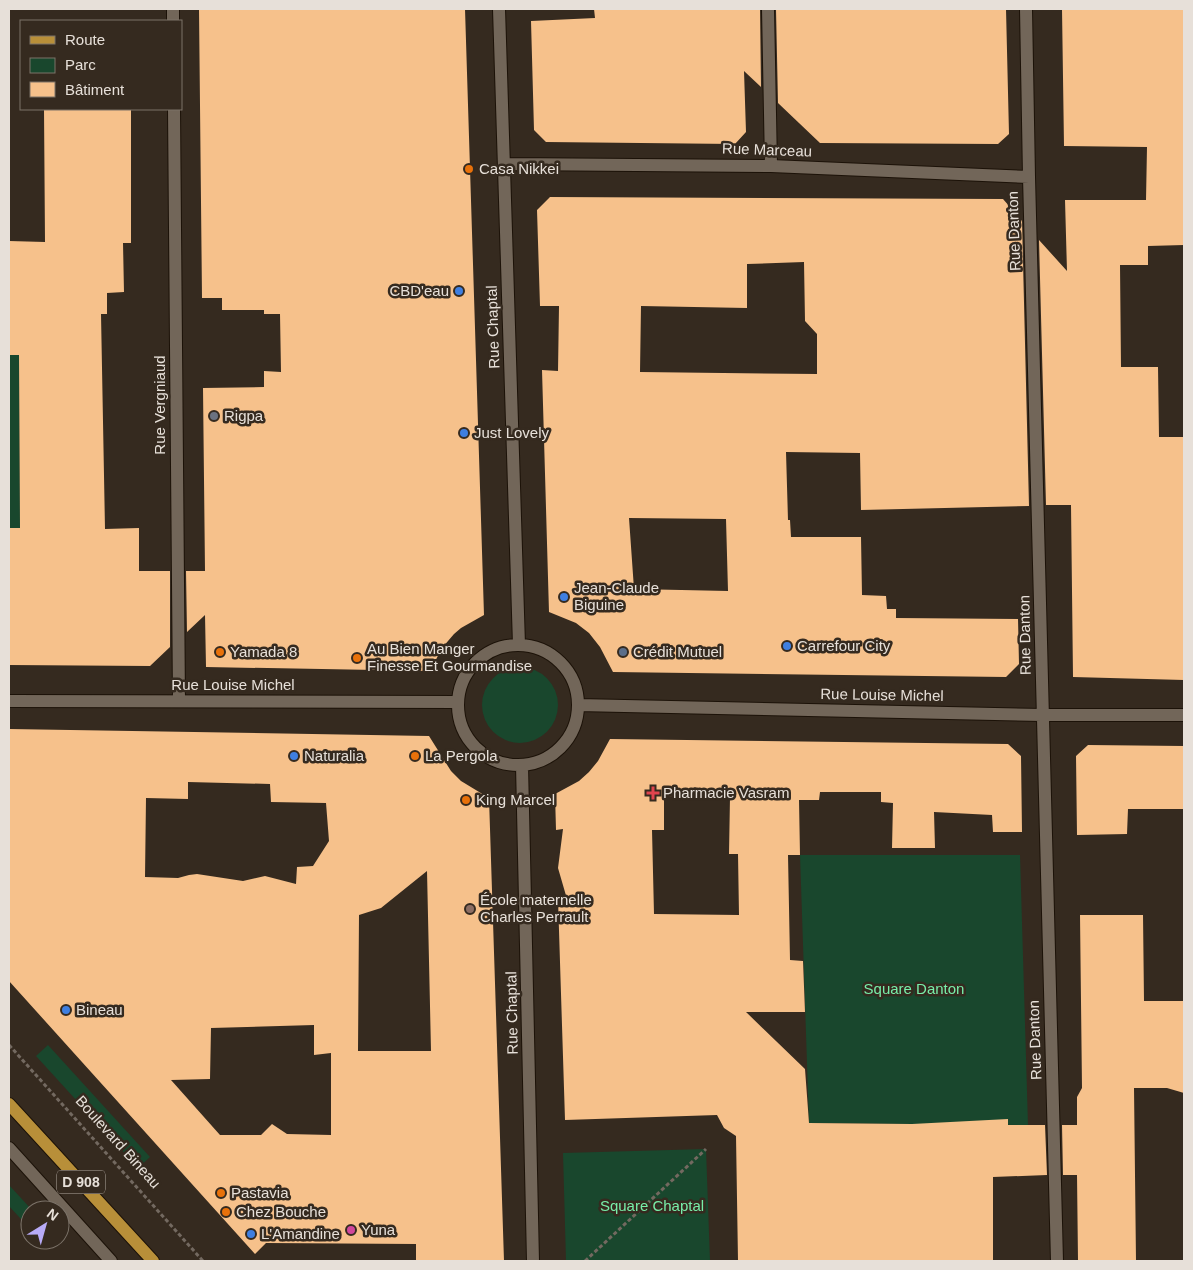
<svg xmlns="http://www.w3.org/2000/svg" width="1193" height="1270" viewBox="0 0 1193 1270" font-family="Arial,sans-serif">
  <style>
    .green { fill: #19472d }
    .building { fill: #f6c18b; fill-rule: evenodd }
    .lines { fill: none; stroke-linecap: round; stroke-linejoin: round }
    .lane-casing { stroke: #1c1208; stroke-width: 14 }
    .street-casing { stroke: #1c1208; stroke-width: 14 }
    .primary-casing { stroke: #1c1208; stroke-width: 14 }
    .path { stroke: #736960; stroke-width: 3; stroke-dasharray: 4 2.5; stroke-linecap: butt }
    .lane { stroke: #726659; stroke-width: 12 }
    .street { stroke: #726659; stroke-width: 12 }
    .primary { stroke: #b88f39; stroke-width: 12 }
    .food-dot { fill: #e8710a; stroke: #352a1f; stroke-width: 2 }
    .shop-dot { fill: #3f7fe0; stroke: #352a1f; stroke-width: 2 }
    .worship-dot { fill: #6b7280; stroke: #352a1f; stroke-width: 2 }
    .service-dot { fill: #5c6f8a; stroke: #352a1f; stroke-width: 2 }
    .health-dot { fill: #e0444e; stroke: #352a1f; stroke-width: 2 }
    .education-dot { fill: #8d6e63; stroke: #352a1f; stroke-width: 2 }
    .hotel-dot { fill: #d1479c; stroke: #352a1f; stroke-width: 2 }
    .labels { text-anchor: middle; stroke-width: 5; stroke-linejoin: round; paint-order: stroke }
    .shield { fill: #352a1f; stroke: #b2a9a1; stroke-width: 1 }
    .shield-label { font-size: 14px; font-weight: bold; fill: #e7e0d9 }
    .street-label { font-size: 15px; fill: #e7e0d9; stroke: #352a1f }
    .poi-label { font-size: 15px; fill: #e7e0d9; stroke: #352a1f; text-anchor: start }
    .park-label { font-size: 15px; fill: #78eea9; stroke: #352a1f }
  </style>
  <rect width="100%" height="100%" fill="#352a1f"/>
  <path class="green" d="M 9,355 L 19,355 L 20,528 L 9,528 Z
    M482 705a38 38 0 1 1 76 0a38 38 0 1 1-76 0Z
    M 800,855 L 1020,855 L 1028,1125 L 809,1123 Z
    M 48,1045 L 150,1157 L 138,1168 L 36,1056 Z
    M 706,1149 L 710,1261 L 566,1261 L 563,1153 Z
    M 9,1185 L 32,1210 L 30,1210 L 30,1229 L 9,1206 Z"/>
  <path class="building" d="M 199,9 L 465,9 L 484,615 L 461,628 L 454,634 L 442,648 L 430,671 L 206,667 L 205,615 L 187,632 L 186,571 L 205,571 L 203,388 L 264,387 L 264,371 L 281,372 L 280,314 L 264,314 L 264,310 L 222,310 L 222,298 L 202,298 Z
    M 594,9 L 760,9 L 761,87 L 744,71 L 746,132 L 735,144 L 546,142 L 534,130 L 531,21 L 595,18 Z
    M 776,9 L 1006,9 L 1009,134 L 998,144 L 820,143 L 778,103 Z
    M 1062,9 L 1184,9 L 1184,245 L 1148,246 L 1148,265 L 1120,265 L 1121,367 L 1158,367 L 1159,437 L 1184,437 L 1184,680 L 1073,677 L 1071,505 L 1046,505 L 1039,240 L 1067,271 L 1065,200 L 1146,200 L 1147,147 L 1064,146 Z
    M 44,109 L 131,109 L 131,243 L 123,243 L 124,292 L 107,293 L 107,314 L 101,314 L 105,529 L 139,528 L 139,571 L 170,571 L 170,647 L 150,666 L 9,665 L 9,528 L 20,528 L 19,355 L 9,355 L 9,241 L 45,242 Z
    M 550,197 L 1003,199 L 1022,221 L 1029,506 L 861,510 L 860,453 L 786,452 L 788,520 L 790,520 L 791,537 L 861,537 L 862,595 L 886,596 L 887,609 L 896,609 L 896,618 L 1018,619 L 1019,664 L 1006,677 L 613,672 L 600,647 L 589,633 L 576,623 L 549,612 L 542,370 L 558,371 L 559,306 L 540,306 L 537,210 ZM 804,262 L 805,321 L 817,334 L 817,374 L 640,372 L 641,306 L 747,308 L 747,264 ZM 629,518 L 726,519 L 728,591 L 634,589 Z
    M 9,729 L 429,736 L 451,771 L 461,781 L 489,798 L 504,1261 L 416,1261 L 416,1244 L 266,1243 L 255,1254 L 9,981 ZM 188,782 L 270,784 L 271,802 L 326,803 L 329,841 L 313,866 L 297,867 L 296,884 L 265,876 L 243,881 L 197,874 L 189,875 L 178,878 L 145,877 L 146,798 L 188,799 ZM 427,871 L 431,1051 L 358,1051 L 359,915 L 381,908 ZM 314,1025 L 314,1055 L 331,1053 L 331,1135 L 287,1134 L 272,1124 L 261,1135 L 220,1135 L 171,1080 L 210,1079 L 211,1028 Z
    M 610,739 L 1008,744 L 1021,756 L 1022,832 L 993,832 L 992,815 L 934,812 L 935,848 L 892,848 L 893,803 L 881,802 L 881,792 L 820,792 L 819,800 L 799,800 L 800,855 L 788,855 L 790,960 L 803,961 L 805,1012 L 746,1012 L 805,1069 L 809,1123 L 912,1124 L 1008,1119 L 1008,1125 L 1045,1125 L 1047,1175 L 993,1177 L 993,1260 L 738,1261 L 736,1136 L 724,1128 L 717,1115 L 565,1120 L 558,899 L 567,899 L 558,868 L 563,829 L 556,830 L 555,794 L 579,781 L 589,772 L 598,761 ZM 664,796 L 730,797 L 729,854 L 738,854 L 739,915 L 654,914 L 652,830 L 664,830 Z
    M 1088,745 L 1184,746 L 1184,809 L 1128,809 L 1127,834 L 1077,835 L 1076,756 Z
    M 1080,915 L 1143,915 L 1144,1001 L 1184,1001 L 1184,1093 L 1167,1088 L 1134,1088 L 1136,1261 L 1078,1261 L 1077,1175 L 1063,1175 L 1062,1125 L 1077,1125 L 1077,1097 L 1082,1088 Z"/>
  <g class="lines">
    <g class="lane-casing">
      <path id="lane" d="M 9,1148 L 111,1261"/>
    </g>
    <g class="street-casing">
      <path id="street" d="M 173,9 L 173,21
        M 499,9 L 519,645
        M 768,9 L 771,166
        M 1026,9 L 1029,177 L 1057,1261
        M 174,109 L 179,701
        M 504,164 L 771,166 L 1029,177
        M458 705a60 60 0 1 1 120 0a60 60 0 1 1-120 0Z
        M 9,701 L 458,702
        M 578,705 L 1042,715 L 1184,715
        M 522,765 L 533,1261"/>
    </g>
    <g class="primary-casing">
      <path id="primary" d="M 9,1104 L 153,1261"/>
    </g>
    <path class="path" d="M 9,1045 L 203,1261
      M 585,1261 L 706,1149"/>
    <use href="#lane" class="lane"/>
    <use href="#street" class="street"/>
    <use href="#primary" class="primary"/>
  </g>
  <g class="food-dot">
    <circle cx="469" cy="169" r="5"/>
    <circle cx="220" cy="652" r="5"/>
    <circle cx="357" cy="658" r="5"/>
    <circle cx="415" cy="756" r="5"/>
    <circle cx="466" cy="800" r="5"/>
    <circle cx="221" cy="1193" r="5"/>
    <circle cx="226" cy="1212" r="5"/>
  </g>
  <g class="shop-dot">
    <circle cx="459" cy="291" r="5"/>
    <circle cx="464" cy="433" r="5"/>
    <circle cx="564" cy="597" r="5"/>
    <circle cx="787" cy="646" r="5"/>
    <circle cx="294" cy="756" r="5"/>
    <circle cx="66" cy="1010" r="5"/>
    <circle cx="251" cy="1234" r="5"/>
  </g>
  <circle class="worship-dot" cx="214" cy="416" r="5"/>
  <circle class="service-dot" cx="623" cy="652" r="5"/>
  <path class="health-dot" d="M650.5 785.5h5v5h5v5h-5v5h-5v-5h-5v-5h5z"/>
  <circle class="education-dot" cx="470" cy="909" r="5"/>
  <circle class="hotel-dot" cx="351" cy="1230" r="5"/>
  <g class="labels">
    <rect class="shield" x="57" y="1170.5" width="48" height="23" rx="4"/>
    <g class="shield-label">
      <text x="81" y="1187">D 908</text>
    </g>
    <g class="street-label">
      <text transform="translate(767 150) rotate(2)" y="5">Rue Marceau</text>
      <text transform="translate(1014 231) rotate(-92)" y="5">Rue Danton</text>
      <text transform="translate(493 327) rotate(-92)" y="5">Rue Chaptal</text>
      <text transform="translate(160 405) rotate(-90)" y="5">Rue Vergniaud</text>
      <text transform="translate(1025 635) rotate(-91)" y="5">Rue Danton</text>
      <text x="233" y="690">Rue Louise Michel</text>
      <text transform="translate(882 695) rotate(1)" y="5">Rue Louise Michel</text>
      <text transform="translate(512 1013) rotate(-91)" y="5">Rue Chaptal</text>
      <text transform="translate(1035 1040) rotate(-92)" y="5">Rue Danton</text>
      <text transform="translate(118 1142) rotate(48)" y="5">Boulevard Bineau</text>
    </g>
    <g class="poi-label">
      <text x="479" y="174">Casa Nikkei</text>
      <text x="449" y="296" text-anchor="end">CBD'eau</text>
      <text x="224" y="421">Rigpa</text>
      <text x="474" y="438">Just Lovely</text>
      <text x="574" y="593">Jean-Claude<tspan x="574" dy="17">Biguine</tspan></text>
      <text x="797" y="651">Carrefour City</text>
      <text x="367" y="654">Au Bien Manger<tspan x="367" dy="17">Finesse Et Gourmandise</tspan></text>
      <text x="230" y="657">Yamada 8</text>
      <text x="633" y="657">Crédit Mutuel</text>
      <text x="304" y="761">Naturalia</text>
      <text x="425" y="761">La Pergola</text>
      <text x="663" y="798">Pharmacie Vasram</text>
      <text x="476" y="805">King Marcel</text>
      <text x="480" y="905">École maternelle<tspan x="480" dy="17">Charles Perrault</tspan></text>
      <text x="76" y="1015">Bineau</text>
      <text x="231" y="1198">Pastavia</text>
      <text x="236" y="1217">Chez Bouche</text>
      <text x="361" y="1235">Yuna</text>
      <text x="261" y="1239">L'Amandine</text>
    </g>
    <g class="park-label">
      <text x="914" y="994">Square Danton</text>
      <text x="652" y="1211">Square Chaptal</text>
    </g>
  </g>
  <rect width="1193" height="1270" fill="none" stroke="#e7e0d9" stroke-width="20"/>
  <rect x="20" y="20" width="162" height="90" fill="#352a1f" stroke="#7c7369"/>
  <rect x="30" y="36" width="25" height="8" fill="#b88f39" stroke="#7c7369"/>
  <text x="65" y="45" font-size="15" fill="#e7e0d9">Route</text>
  <rect x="30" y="58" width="25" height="15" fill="#19472d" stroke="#7c7369"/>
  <text x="65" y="70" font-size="15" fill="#e7e0d9">Parc</text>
  <rect x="30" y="82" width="25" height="15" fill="#f6c18b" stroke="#7c7369"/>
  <text x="65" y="95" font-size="15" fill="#e7e0d9">Bâtiment</text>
  <g transform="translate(45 1225) rotate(37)"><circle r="24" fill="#352a1f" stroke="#7c7369"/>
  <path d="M0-4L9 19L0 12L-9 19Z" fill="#b8abf7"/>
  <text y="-8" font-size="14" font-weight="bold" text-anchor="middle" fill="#e7e0d9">N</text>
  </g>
</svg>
